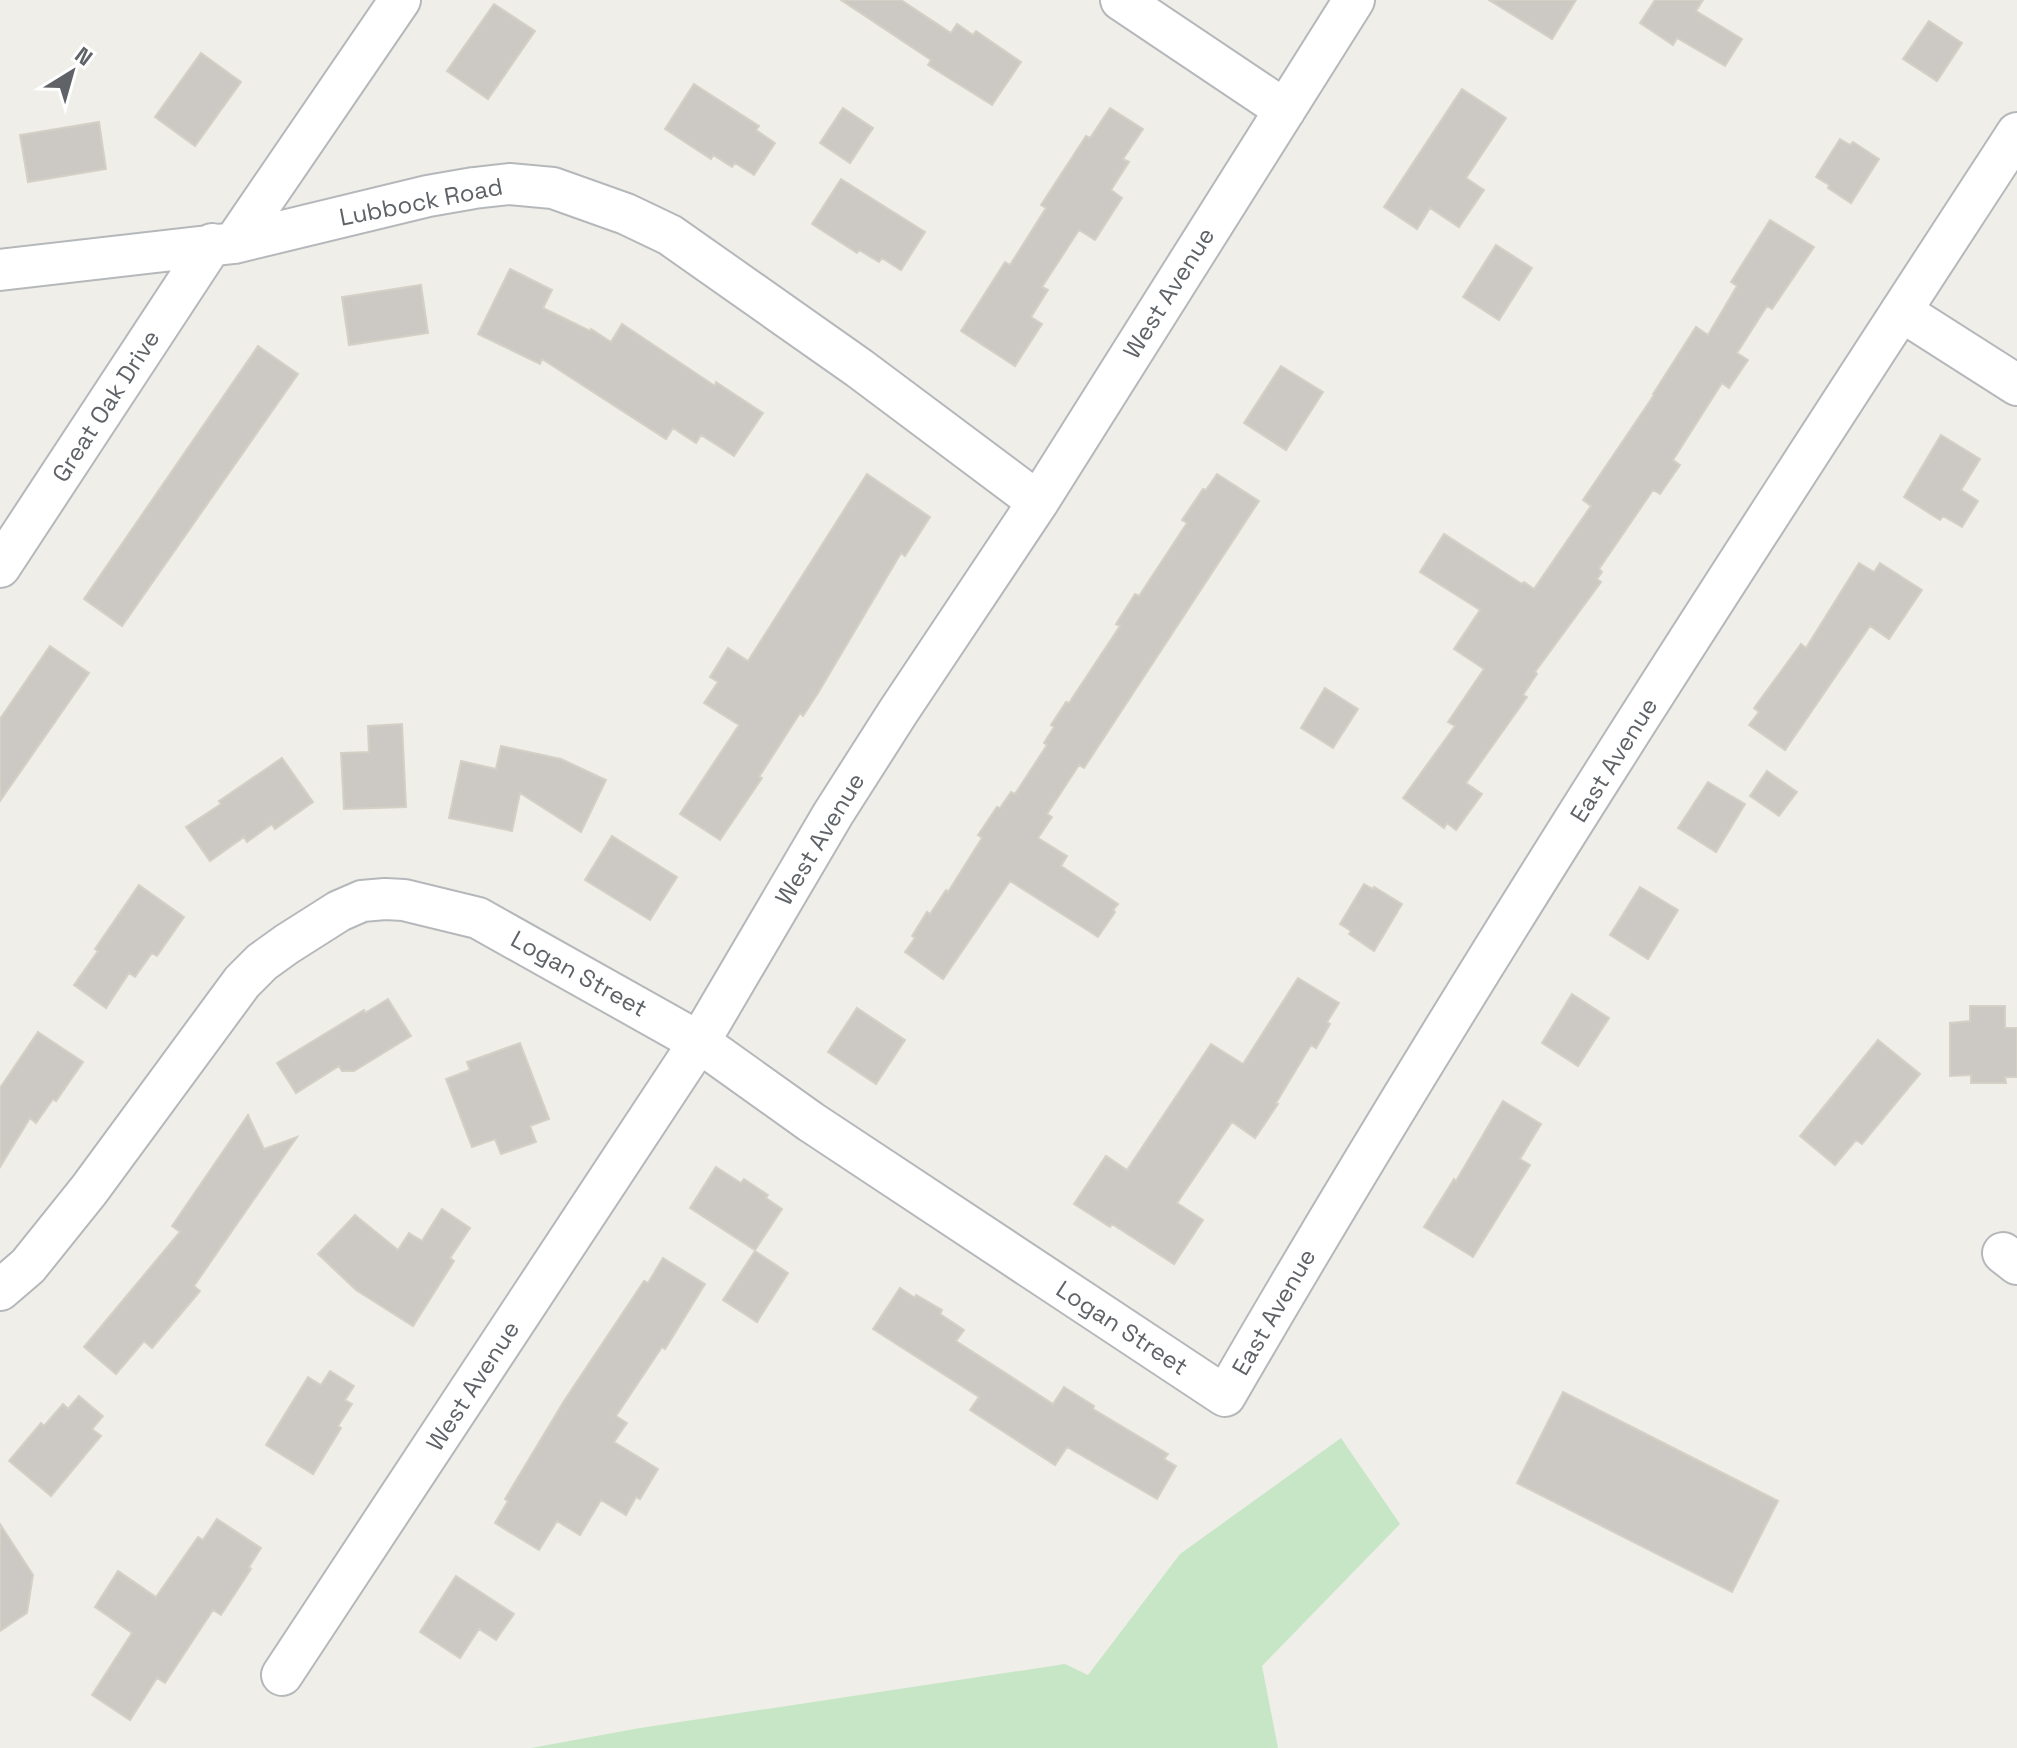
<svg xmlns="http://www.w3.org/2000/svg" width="2017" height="1748" viewBox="0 0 2017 1748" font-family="'Space Grotesk',sans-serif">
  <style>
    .green { fill: #c6e6c6 }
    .building { fill: #ccc9c4; stroke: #d5d0c6; stroke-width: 2 }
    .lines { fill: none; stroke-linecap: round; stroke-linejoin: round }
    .minor-casing { stroke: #b5b8bb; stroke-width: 44 }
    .minor { stroke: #fff; stroke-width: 40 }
    .labels { text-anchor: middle; stroke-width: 6; stroke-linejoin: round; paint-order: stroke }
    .street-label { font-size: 24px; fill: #5f6367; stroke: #fff }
  </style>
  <rect width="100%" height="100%" fill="#f0eee8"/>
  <path class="green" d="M 1341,1438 L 1400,1524 L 1262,1666 L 1278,1748 L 531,1748 L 640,1728 L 1065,1664 L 1088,1675 L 1180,1554 Z"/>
  <path class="building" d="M 841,0 L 901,0 L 951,33 L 957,24 L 973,35 L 976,31 L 1021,62 L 992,105 L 928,65 L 931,60 Z
    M 1489,0 L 1576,0 L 1552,39 Z
    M 1655,0 L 1703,0 L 1696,11 L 1742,39 L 1725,66 L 1677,38 L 1673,45 L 1640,23 Z
    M 494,4 L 535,31 L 488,99 L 447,71 Z
    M 1929,21 L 1962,43 L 1937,81 L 1903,59 Z
    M 201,53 L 241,82 L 195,146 L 155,117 Z
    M 694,84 L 759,126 L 756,130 L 775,143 L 754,175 L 735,163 L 732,167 L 713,155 L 711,159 L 665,129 Z
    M 1462,89 L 1506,118 L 1466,178 L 1484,190 L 1459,227 L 1430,208 L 1417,229 L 1384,207 Z
    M 843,108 L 873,128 L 850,163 L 820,143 Z
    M 1110,108 L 1143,129 L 1123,159 L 1129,162 L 1111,190 L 1122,198 L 1095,240 L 1079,230 L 1042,287 L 1048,290 L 1031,317 L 1042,324 L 1015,366 L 961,331 L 1005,262 L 1010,265 L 1046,208 L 1041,205 L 1086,136 L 1090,138 Z
    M 99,122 L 106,169 L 28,182 L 20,135 Z
    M 1840,139 L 1850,145 L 1853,142 L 1879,159 L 1851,203 L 1828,188 L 1829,185 L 1816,177 Z
    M 841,179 L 925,232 L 901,270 L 882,258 L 879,262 L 859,250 L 857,253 L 812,224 Z
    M 1770,220 L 1814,247 L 1772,309 L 1767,306 L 1737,353 L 1748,360 L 1729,388 L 1722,383 L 1673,460 L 1680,465 L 1660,494 L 1653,490 L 1599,569 L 1602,572 L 1597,579 L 1601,582 L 1535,672 L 1537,674 L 1523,695 L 1527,697 L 1466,783 L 1482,794 L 1456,830 L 1447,823 L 1444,828 L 1403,798 L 1455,726 L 1448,722 L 1484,669 L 1454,649 L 1480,610 L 1420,572 L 1444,534 L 1522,584 L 1524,582 L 1534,589 L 1591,506 L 1583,500 L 1654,395 L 1653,394 L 1696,327 L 1708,335 L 1737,286 L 1731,282 Z
    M 1496,245 L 1532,268 L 1499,320 L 1463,297 Z
    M 510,269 L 552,290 L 543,308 L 590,331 L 591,329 L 611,342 L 622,324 L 715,386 L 716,382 L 763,413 L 734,456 L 701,435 L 696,443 L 673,428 L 666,439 L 542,359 L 540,364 L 478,334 Z
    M 421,285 L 428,333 L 349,345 L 342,297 Z
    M 258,346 L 298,374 L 122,626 L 84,599 Z
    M 1281,366 L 1323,392 L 1286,450 L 1244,423 Z
    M 1941,435 L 1980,459 L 1961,490 L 1978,501 L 1962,527 L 1943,516 L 1940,520 L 1904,497 Z
    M 867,474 L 930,517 L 905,556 L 901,553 L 818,693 L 803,716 L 800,713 L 759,777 L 762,778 L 720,840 L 680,814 L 739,725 L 704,703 L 718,682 L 710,677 L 728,648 L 748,661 Z
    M 1217,474 L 1259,501 L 1084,768 L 1079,765 L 1047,814 L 1052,817 L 1038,838 L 1067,856 L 1061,866 L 1118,904 L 1113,910 L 1115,912 L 1098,937 L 1010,881 L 943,979 L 905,952 L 915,938 L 912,936 L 927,912 L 930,914 L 946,890 L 948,892 L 982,838 L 978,835 L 997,807 L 1000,808 L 1011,792 L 1015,794 L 1047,745 L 1044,743 L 1054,727 L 1051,725 L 1066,702 L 1069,703 L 1120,626 L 1116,624 L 1135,594 L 1139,596 L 1187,523 L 1182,520 L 1203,489 L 1206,490 Z
    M 1859,563 L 1874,572 L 1880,563 L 1922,590 L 1889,639 L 1870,626 L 1785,750 L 1749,725 L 1759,712 L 1754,708 L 1801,644 L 1806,648 Z
    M 50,646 L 89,673 L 0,801 L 0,719 Z
    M 1325,688 L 1358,709 L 1333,748 L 1301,728 Z
    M 402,724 L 406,807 L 344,809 L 341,753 L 369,752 L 368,726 Z
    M 501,746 L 561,759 L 606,780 L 581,832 L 520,793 L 512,831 L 449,818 L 461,761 L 496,769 Z
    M 282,758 L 313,802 L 275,829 L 272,824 L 247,842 L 244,837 L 210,861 L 186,827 L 221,804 L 219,801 Z
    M 1767,771 L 1797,792 L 1779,816 L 1750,796 Z
    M 1708,782 L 1745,804 L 1716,852 L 1678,828 Z
    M 612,836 L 677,877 L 650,920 L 585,880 Z
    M 1364,884 L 1373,889 L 1374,887 L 1402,904 L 1374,951 L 1349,934 L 1351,931 L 1340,924 Z
    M 139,885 L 184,917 L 157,956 L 152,953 L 135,977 L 129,973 L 106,1008 L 74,985 L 98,951 L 95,949 Z
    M 1640,887 L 1678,910 L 1648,959 L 1610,935 Z
    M 1298,978 L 1339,1003 L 1327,1022 L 1330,1024 L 1316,1048 L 1311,1045 L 1276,1103 L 1278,1104 L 1255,1138 L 1232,1122 L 1177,1203 L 1203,1220 L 1174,1264 L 1112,1224 L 1110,1227 L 1074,1204 L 1106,1156 L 1127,1170 L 1211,1044 L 1243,1064 Z
    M 1572,994 L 1609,1018 L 1578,1066 L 1542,1043 Z
    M 388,999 L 411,1036 L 354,1071 L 342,1071 L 339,1066 L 296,1093 L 277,1063 L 364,1010 L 365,1013 Z
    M 1970,1006 L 2005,1006 L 2005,1028 L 2017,1028 L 2017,1077 L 2005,1077 L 2006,1083 L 1971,1083 L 1971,1075 L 1950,1076 L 1950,1023 L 1970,1021 Z
    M 857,1008 L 905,1040 L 876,1084 L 828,1052 Z
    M 38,1032 L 83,1062 L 56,1101 L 53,1099 L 36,1123 L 30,1118 L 0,1167 L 0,1088 Z
    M 1878,1040 L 1920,1074 L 1862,1144 L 1856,1140 L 1835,1165 L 1800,1136 Z
    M 520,1043 L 549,1119 L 530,1126 L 536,1142 L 501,1154 L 495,1139 L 472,1147 L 446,1079 L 470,1070 L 467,1062 Z
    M 1503,1101 L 1541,1124 L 1520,1159 L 1530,1165 L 1473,1257 L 1424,1227 L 1454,1179 L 1456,1181 Z
    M 248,1115 L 264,1149 L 297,1137 L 194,1286 L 200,1291 L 152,1348 L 144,1341 L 116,1374 L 84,1347 L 180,1232 L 172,1226 Z
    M 716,1167 L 741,1183 L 744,1179 L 768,1195 L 766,1198 L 782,1209 L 755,1250 L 690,1208 Z
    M 442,1209 L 470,1228 L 450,1258 L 454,1261 L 413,1326 L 356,1290 L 318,1254 L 355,1215 L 398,1250 L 409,1233 L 422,1241 Z
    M 755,1251 L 788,1273 L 757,1322 L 723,1300 Z
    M 663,1258 L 705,1284 L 665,1349 L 662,1347 L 616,1416 L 627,1423 L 614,1442 L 658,1469 L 640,1499 L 636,1497 L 626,1515 L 601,1500 L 580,1535 L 557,1521 L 539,1550 L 495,1523 L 508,1501 L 505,1499 L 564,1401 L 644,1281 L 648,1283 Z
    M 900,1288 L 915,1298 L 916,1295 L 942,1310 L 940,1314 L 964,1330 L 956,1341 L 1053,1404 L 1064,1387 L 1094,1406 L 1093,1409 L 1168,1454 L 1164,1459 L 1176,1466 L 1157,1499 L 1067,1447 L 1055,1465 L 970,1410 L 979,1397 L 873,1329 Z
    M 330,1371 L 354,1386 L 345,1400 L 352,1404 L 338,1426 L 341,1428 L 313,1474 L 266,1445 L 308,1377 L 321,1385 Z
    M 1563,1392 L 1778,1501 L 1732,1592 L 1517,1483 Z
    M 79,1396 L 103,1416 L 92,1429 L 101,1436 L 51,1496 L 9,1461 L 41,1423 L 44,1426 L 63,1404 L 68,1409 Z
    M 217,1519 L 261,1548 L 249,1567 L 251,1569 L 221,1615 L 213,1610 L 165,1683 L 157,1678 L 130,1720 L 92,1695 L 132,1633 L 95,1607 L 118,1571 L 156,1597 L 198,1537 L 203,1540 Z
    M 0,1524 L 33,1575 L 27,1613 L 0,1631 Z
    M 456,1576 L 514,1614 L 496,1640 L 479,1629 L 460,1658 L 420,1632 Z"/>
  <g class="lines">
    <g class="minor-casing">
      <path id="minor" d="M 1121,0 L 1285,110
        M 234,243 L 400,0
        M 0,270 L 234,243 L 428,196 L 474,188 L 509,184 L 553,188 L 626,214 L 670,235 L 859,368 L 1038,502
        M 1901,311 L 2017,385
        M 0,567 L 212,244
        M 2003,1253 L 2017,1264
        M 0,1290 L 28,1266 L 89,1190 L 242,982 L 262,962 L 287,944 L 339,911 L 362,901 L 385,899 L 404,900 L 478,918 L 699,1042 L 811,1122 L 1225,1396 C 1474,966 1746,549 2017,133
        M 282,1675 L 699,1042 L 833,814 L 898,712 L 1038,502 L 1354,0"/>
    </g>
    <use href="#minor" class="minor"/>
  </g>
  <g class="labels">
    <g class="street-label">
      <text transform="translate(421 202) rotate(-11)" y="8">Lubbock Road</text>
      <text transform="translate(1169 293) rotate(-58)" y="8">West Avenue</text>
      <text transform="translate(106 406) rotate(-57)" y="8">Great Oak Drive</text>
      <text transform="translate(1614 760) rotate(-58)" y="8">East Avenue</text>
      <text transform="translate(820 839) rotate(-59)" y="8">West Avenue</text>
      <text transform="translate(579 974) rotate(29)" y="8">Logan Street</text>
      <text transform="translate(1274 1312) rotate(-60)" y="8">East Avenue</text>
      <text transform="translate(1122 1328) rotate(33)" y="8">Logan Street</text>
      <text transform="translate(473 1386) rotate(-57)" y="8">West Avenue</text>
    </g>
  </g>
  <g transform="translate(72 72) rotate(37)" stroke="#ffffff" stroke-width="6" paint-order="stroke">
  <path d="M0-6L14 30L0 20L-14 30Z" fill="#5f6367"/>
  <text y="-12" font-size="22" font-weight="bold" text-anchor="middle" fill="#5f6367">N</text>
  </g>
</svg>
